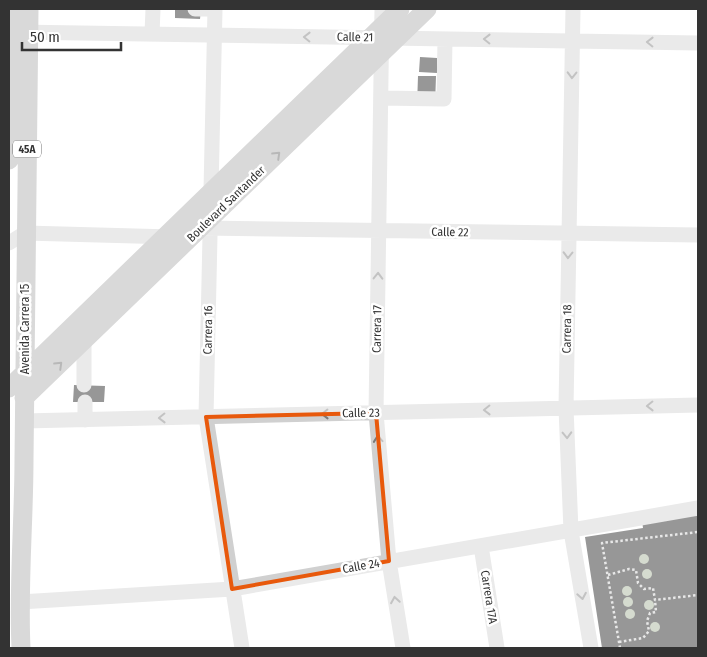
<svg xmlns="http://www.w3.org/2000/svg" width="707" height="657" viewBox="0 0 707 657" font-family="'Fira Sans Condensed',sans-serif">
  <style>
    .building { fill: #1a1a1a }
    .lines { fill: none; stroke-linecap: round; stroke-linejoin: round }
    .path { stroke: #cdcdcd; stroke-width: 2.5; stroke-dasharray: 2.5 2.5; stroke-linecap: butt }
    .minor { stroke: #d0d0d0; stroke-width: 15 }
    .major { stroke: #ababab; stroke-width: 19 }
    .tree { fill: #a2b095 }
    .oneway { stroke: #7a7a7a }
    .oneway2 { stroke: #636363 }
    .marked { fill: none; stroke: #e8590c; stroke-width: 4; stroke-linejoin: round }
    .labels { text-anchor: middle; stroke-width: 5; stroke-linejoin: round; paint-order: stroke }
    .shield { fill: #fff; stroke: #707070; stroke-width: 1 }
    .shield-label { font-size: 11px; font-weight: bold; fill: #333 }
    .street-label { font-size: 12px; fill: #333; stroke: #fff }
  </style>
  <rect width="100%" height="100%" fill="#fff"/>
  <path class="building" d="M 175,9 L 201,9 L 200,19 L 175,18 Z
    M 420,57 L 437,58 L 437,73 L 419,72 Z
    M 418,76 L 436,76 L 435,106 L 417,106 Z
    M 74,385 L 105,386 L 104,402 L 73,402 Z
    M 698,515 L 698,648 L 602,648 L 585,537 L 643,528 L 642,521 Z"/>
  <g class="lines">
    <path class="path" d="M 608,575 L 629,569 L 636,570 L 638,583 L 644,589 L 653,588 L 655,600 L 698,595
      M 619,642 L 643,638 L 649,631 L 647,621 L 650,613 L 656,612 L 655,600
      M 620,648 L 602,543 L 698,532"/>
    <path class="minor" d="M 195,9 L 215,9
      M 215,9 L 206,417 L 242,648
      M 382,9 L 376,413 L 389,561 L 403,648
      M 573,9 L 566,408 L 571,531 L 591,648
      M 17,32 L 698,43
      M 152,34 L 153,9
      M 381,98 L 444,99 L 445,39
      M 202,228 L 698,235
      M 9,243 L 25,233 L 172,237
      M 84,341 L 84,385
      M 85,402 L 85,420
      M 24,421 L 698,405
      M 481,546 L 497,648
      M 20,602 L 232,589 L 698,508"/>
    <path class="major" d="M 9,160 L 11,9
      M 9,388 L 400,9
      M 24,398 L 427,9
      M 21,648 C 18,585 24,522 24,459 C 25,309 26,159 29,9"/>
  </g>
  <g class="tree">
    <circle cx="644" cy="559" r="5"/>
    <circle cx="647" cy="574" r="5"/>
    <circle cx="627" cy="591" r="5"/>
    <circle cx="628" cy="602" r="5"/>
    <circle cx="649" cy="605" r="5"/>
    <circle cx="630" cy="614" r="5"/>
    <circle cx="655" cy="627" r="5"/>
  </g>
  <defs><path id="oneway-chevron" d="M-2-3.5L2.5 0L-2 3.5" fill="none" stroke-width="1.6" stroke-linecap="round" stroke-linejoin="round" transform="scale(1.25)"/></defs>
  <g class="oneway">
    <use href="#oneway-chevron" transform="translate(307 37) rotate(-179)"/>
    <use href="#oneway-chevron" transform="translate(487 39) rotate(-179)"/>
    <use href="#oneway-chevron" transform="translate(650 42) rotate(-179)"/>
    <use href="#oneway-chevron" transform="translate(572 75) rotate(91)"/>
    <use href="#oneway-chevron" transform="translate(568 255) rotate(91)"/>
    <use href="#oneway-chevron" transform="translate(378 276) rotate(-89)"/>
    <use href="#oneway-chevron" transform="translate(650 406) rotate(179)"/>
    <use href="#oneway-chevron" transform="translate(487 410) rotate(179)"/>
    <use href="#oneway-chevron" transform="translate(325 414) rotate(179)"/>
    <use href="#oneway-chevron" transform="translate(162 418) rotate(179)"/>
    <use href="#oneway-chevron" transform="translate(567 435) rotate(88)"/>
    <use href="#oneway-chevron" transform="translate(378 439) rotate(-95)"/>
    <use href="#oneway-chevron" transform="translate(582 596) rotate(80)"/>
    <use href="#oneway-chevron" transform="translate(395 600) rotate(-99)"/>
  </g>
  <g class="oneway2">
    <use href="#oneway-chevron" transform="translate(277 155) rotate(-44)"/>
    <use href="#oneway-chevron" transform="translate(59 365) rotate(-44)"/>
  </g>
  <path d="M0 0H707V657H0ZM 376,413 L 389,561 L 232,589 L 206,417 Z" fill="#fff" fill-opacity=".55" fill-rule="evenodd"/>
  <path class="marked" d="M 376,413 L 389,561 L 232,589 L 206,417 Z"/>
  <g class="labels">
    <rect class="shield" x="13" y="140.5" width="28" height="17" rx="4"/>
    <g class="shield-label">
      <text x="27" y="153">45A</text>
    </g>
    <g class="street-label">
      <text transform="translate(355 37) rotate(1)" y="4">Calle 21</text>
      <text transform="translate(226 204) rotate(-44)" y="4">Boulevard Santander</text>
      <text transform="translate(450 232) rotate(1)" y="4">Calle 22</text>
      <text transform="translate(25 329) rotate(-90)" y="4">Avenida Carrera 15</text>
      <text transform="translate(377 329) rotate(-89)" y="4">Carrera 17</text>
      <text transform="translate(567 329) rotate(-89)" y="4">Carrera 18</text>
      <text transform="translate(208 330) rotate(-89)" y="4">Carrera 16</text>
      <text transform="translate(361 413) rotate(-1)" y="4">Calle 23</text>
      <text transform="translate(361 566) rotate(-10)" y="4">Calle 24</text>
      <text transform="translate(489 597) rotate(81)" y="4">Carrera 17A</text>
    </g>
  </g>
  <rect width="707" height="657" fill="none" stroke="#333333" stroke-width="20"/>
  <path d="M22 42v8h99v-8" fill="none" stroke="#333333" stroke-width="2.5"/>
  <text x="30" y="42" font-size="15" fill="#333333" stroke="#ffffff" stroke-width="4" paint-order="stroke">50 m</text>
</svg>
